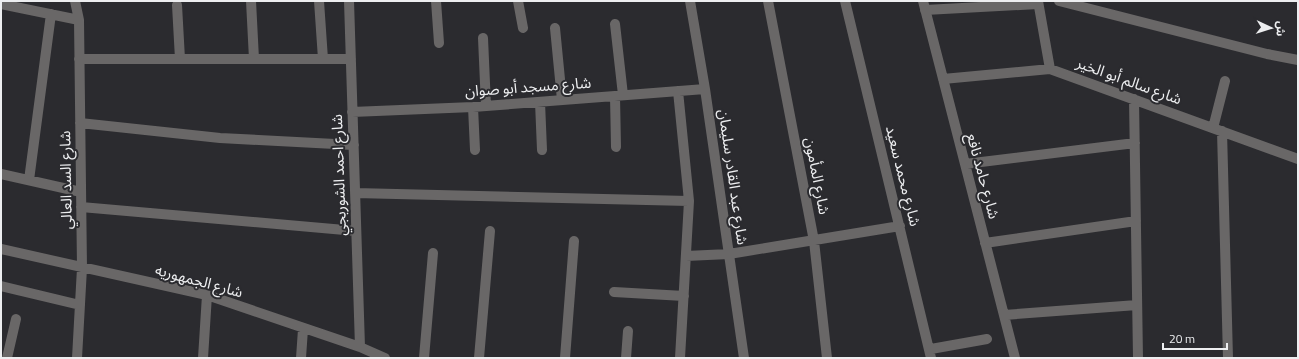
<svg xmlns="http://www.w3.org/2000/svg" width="1299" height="359" viewBox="0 0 1299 359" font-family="'Titillium Web','Noto Sans Arabic',sans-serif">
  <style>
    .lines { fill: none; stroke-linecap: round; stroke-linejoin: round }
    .street { stroke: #696767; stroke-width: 10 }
    .labels { text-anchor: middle; stroke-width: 4; stroke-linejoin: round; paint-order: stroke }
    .street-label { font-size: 15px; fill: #edeef0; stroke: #2b2b2f }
  </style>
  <rect width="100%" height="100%" fill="#2b2b2f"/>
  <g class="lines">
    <path class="street" d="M 75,1 L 79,20 L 82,268 L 77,358
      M 251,1 L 254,59
      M 319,1 L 323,59
      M 349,1 L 360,347
      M 436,1 L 439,43
      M 518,1 L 523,28
      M 690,1 L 705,89 L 744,358
      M 768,1 L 814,241 L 827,358
      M 845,1 L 931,358
      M 923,1 L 1015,358
      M 1038,1 L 1050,69
      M 1059,1 L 1267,54 L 1298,60
      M 1,4 L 79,20
      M 177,5 L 180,59
      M 925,10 L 1038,4
      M 615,24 L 623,95
      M 555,28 L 562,100
      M 483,38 L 486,106
      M 79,59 L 351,59
      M 943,79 L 1050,69 L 1298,159
      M 678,91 L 689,201 L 680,358
      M 615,96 L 616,147
      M 1134,99 L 1138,358
      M 540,102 L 542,150
      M 473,107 L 475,150
      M 352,112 L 473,107 L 705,89
      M 80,123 L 220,138 L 354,145
      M 1213,128 L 1225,81
      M 1222,131 L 1228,358
      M 965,164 L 1135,143
      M 1,174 L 81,192
      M 29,180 L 51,14
      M 355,193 L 689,201
      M 81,207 L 356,231
      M 985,243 L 1136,221
      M 1,249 L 207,295 L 360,347 L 385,358
      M 686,256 L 729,254 L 900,226
      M 1,286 L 80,305
      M 614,292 L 684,296
      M 1004,315 L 1137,305
      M 931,349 L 987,339
      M 7,358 L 16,319
      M 203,358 L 207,295
      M 301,358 L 303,329
      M 424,358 L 433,253
      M 479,358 L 490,231
      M 565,358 L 574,241
      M 626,358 L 628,331"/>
  </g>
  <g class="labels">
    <g class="street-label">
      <text transform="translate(1129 81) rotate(20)" y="5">شارع سالم أبو الخير</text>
      <text transform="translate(528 87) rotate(-4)" y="5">شارع مسجد أبو صوان</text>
      <text transform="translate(339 175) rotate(-92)" y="5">شارع احمد الشوربجي</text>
      <text transform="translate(817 176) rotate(79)" y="5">شارع المأمون</text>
      <text transform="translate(903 176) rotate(76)" y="5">شارع محمد سعيد</text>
      <text transform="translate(983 176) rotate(75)" y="5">شارع حامد نافع</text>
      <text transform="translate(733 177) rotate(82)" y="5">شارع عبد القادر سليمان</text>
      <text transform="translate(66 180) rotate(-91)" y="5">شارع السد العالي</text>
      <text transform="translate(199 281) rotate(15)" y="5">شارع الجمهوريه</text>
    </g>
  </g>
  <rect width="1299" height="359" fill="none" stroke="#edeef0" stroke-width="4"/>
  <g transform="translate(1271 28) rotate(94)" stroke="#2b2b2f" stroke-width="3" paint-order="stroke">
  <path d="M0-3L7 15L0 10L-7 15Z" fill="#edeef0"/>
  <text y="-6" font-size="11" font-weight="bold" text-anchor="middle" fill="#edeef0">ش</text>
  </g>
  <path d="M1163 343v6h64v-6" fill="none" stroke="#edeef0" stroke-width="2"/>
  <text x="1169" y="343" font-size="12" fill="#edeef0" stroke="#2b2b2f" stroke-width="3" paint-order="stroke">20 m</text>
</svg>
